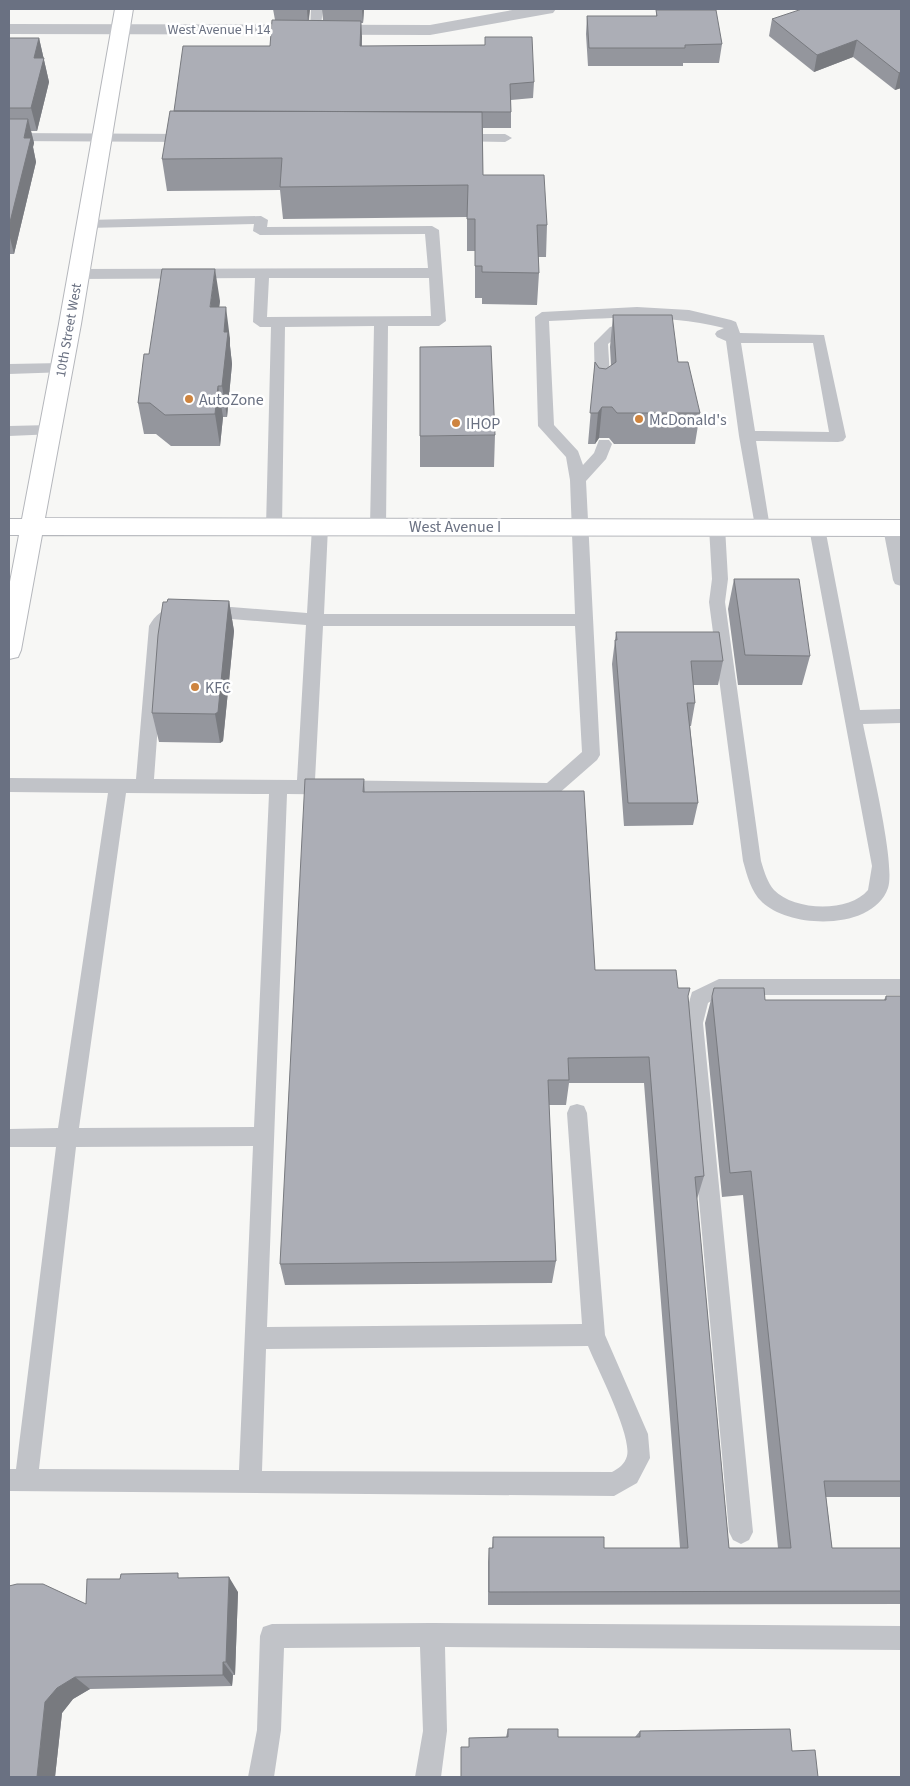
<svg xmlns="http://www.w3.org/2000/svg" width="910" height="1786" viewBox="0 0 910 1786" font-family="'Source Sans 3',sans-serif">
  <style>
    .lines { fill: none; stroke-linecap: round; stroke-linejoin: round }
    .primary-casing { stroke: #b5b7bc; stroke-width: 2 }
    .service { fill: #c1c3c8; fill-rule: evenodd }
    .minor { fill: #c1c3c8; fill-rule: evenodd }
    .primary { fill: #fff; fill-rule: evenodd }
    .wall { fill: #94969d }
    .shaded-wall { fill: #787a7f }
    .building { fill: #acaeb6; stroke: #787a7f }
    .poi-dot { fill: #ce843f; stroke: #fff; stroke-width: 2 }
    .labels { text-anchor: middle; stroke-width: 5; stroke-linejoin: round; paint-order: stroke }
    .far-street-label { font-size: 14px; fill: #6a7182; stroke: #fff }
    .poi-label { font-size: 16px; fill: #6a7182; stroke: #fff; text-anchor: start }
    .street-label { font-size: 16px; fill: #6a7182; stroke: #fff }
  </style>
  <rect width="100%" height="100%" fill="#f7f7f5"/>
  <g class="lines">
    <g class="primary-casing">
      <path id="primary" d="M 115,9 L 133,9 L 81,324 L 45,518 L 901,520 L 901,536 L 42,535 L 21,650 L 18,657 L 9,659 L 9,587 L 19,535 L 9,535 L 9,519 L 22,519 L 59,324 Z"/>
    </g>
    <path class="service" d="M 311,9 L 323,9 L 320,33 L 312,33 L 310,30 Z
      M 9,133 L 190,134 L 197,138 L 190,142 L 9,141 Z
      M 457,134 L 505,134 L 512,138 L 505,142 L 452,141 L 450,138 L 452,135 Z
      M 261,216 L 268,220 L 267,227 L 432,226 L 439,230 L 446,321 L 439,326 L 388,326 L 386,527 L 384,531 L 372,531 L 370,527 L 374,326 L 285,327 L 282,527 L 280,531 L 268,531 L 266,527 L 271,327 L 260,327 L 253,322 L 255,278 L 78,279 L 71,274 L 78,269 L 428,268 L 425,234 L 260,235 L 253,231 L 254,224 L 87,228 L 80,224 L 87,220 ZM 269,278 L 429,278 L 431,316 L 267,317 Z
      M 637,307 L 689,310 L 731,320 L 736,322 L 740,333 L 824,335 L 846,437 L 843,441 L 838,442 L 756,441 L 770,528 L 768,532 L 756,532 L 739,436 L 726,341 L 717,337 L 715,334 L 717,331 L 724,328 C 662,313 612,318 549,321 L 554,425 L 578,451 L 583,465 L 594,453 L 599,440 L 609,440 L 612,444 L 606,459 L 586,481 L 600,755 L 597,760 L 557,795 L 551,797 L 287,794 L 267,1327 L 582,1324 L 567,1113 L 570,1106 L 577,1104 L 584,1106 L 587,1113 L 605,1335 L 648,1434 L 650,1458 L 637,1483 L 614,1496 L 9,1491 L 9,1469 L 16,1469 L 56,1147 L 9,1147 L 9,1129 L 58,1128 L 108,793 L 9,792 L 9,778 L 136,779 L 149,626 C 156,613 169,603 185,608 L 187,612 L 185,616 L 173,619 L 165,628 L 154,779 L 297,780 L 306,625 L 206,617 L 200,615 L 198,611 L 200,607 L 206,605 L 307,613 L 312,527 L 314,523 L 326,523 L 328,527 L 324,614 L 575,614 L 570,480 L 566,457 L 538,426 L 535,317 L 542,312 ZM 741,343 L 813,343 L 829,432 L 755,431 ZM 323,626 L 575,626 L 582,752 L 547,783 L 315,780 ZM 126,793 L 269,794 L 254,1127 L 79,1128 ZM 253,1146 L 239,1470 L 39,1469 L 76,1147 ZM 588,1346 C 597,1368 632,1435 627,1456 C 625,1464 618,1469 612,1472 L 262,1471 L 266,1349 Z
      M 635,321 L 642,326 L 640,329 L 620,334 L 608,344 L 611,393 L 603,398 L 598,397 L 595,393 L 594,343 L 610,327 Z
      M 62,363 L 67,364 L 69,368 L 67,372 L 9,374 L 9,364 Z
      M 50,425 L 55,426 L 58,430 L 55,434 L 9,436 L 9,426 Z
      M 717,521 L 723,523 L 725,527 L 728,579 L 725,602 L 761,861 C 764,871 767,882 774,890 C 794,911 849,913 868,890 L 872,866 L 809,528 L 811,524 L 823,524 L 825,528 L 860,710 L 901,709 L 901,723 L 863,724 C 869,755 896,864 888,888 C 873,931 790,929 762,902 C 751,892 747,875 743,861 L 709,602 L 712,579 L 709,527 L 711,523 Z
      M 891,522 L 897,524 L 901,539 L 901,586 L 895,584 L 893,580 L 883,528 L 885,524 Z
      M 719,979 L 901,979 L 901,995 L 721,995 L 708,1003 L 703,1023 L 753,1532 L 749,1540 L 741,1544 L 733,1540 L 729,1532 L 683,1023 L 692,992 Z
      M 432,1623 L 901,1626 L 901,1650 L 445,1647 L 447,1731 L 441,1777 L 415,1777 L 423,1731 L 420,1647 L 284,1648 L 281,1730 L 274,1777 L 248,1777 L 257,1730 L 260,1636 L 263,1627 L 272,1624 Z"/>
    <path class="minor" d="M 518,9 L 556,9 L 553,13 L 547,14 L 430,35 L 9,34 L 9,24 L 430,25 Z"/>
    <use href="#primary" class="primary"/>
  </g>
  <path class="wall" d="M 273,9 L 310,9 L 309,20 L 323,20 L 322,9 L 364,9 L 363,23 L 361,23 L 362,46 L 534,82 L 533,98 L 511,100 L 511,128 L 483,128 L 483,175 L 547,225 L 546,257 L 538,257 L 539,273 L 537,305 L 482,304 L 482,298 L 475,298 L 475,251 L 467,251 L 467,217 L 283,219 L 280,190 L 167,191 L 162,159 L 174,111 L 270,46 L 275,20 Z
    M 901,9 L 901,88 L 895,90 L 853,57 L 814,72 L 769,36 L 772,19 Z
    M 656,10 L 722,44 L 719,63 L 683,63 L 683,66 L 588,66 L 586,34 L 587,16 L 656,16 Z
    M 9,38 L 39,38 L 49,82 L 37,131 L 31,131 L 34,143 L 33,147 L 36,162 L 14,254 L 9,254 Z
    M 220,301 L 219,307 L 230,339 L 230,346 L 232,364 L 227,417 L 223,417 L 220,446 L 171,446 L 156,434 L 144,434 L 138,403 L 149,354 Z
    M 613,315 L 678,362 L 700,413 L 695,444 L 614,444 L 609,438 L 599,438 L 595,444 L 588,444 L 595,362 L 599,368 L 606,369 L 611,366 L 610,347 Z
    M 495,435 L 494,467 L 420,467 L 420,436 Z
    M 734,579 L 810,656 L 802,685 L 738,685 L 728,609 Z
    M 229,601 L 234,631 L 223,741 L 220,743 L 159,742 L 152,713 Z
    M 616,632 L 723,661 L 718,685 L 693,685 L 695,703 L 691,726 L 690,726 L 698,803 L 693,825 L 624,826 L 612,664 Z
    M 364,779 L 365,792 L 595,970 L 678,988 L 688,997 L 704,1176 L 697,1199 L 729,1548 L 778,1548 L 743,1195 L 722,1197 L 705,1023 L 714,988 L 765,1000 L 884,1000 L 886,996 L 901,996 L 901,1497 L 826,1497 L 832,1548 L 901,1548 L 901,1604 L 488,1605 L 488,1562 L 489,1548 L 492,1548 L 493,1537 L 604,1548 L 680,1548 L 644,1083 L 569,1083 L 566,1105 L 549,1105 L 556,1261 L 552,1283 L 285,1285 L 280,1264 Z
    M 182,1578 L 238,1592 L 235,1675 L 233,1675 L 232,1686 L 90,1689 L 73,1699 L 62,1713 L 55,1777 L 9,1777 L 86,1604 Z
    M 508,1729 L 558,1737 L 635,1737 L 640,1731 L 792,1751 L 818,1777 L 469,1747 L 469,1738 L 506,1737 Z"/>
  <path class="shaded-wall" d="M 307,9 L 310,9 L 308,23 Z
    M 362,9 L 364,9 L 363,23 Z
    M 361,21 L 362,37 L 361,62 L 360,46 Z
    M 39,38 L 49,82 L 37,131 L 31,108 L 34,58 Z
    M 857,40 L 853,57 L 814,72 L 817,55 Z
    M 901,72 L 901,88 L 895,90 L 899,73 Z
    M 28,119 L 34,143 L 33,147 L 36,162 L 14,254 L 9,234 L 9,226 L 24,138 Z
    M 215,269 L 220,301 L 215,339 L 210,307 Z
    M 226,307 L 230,339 L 230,346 L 232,364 L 227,417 L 222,386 L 224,332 Z
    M 218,386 L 223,417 L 220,446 L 215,414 Z
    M 602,407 L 599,438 L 595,444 L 598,413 Z
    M 229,601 L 234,631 L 223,741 L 220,743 L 215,714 Z
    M 229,1577 L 238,1592 L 235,1675 L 226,1662 Z
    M 223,1662 L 233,1675 L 232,1686 L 223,1675 Z
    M 75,1677 L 90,1689 L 73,1699 L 62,1713 L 55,1777 L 37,1777 L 45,1702 L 57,1688 Z"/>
  <path class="building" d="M 802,9 L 901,9 L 901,72 L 899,73 L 857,40 L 817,55 L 772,19 Z
    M 656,10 L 716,10 L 722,44 L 685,45 L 685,48 L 589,48 L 587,16 L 657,16 Z
    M 272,20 L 361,21 L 360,46 L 485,45 L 485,37 L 532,37 L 534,82 L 510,84 L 511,112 L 174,111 L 183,46 L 270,46 Z
    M 9,38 L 39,38 L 34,58 L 44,58 L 31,108 L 9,108 Z
    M 170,111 L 482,112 L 483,175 L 544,175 L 547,225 L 537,225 L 539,273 L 482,272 L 482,266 L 475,266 L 475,219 L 467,219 L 468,185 L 280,187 L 282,158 L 162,159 Z
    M 9,119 L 28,119 L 24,138 L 31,138 L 9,226 Z
    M 162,269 L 215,269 L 210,307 L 226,307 L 224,332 L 228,332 L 222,386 L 218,386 L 215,414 L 165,415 L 150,403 L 138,403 L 144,354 L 149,354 Z
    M 613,315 L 672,315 L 678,362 L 688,362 L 700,413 L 617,413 L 612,407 L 602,407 L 598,413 L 590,413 L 595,362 L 599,368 L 606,369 L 616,362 Z
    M 491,346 L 495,435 L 420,436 L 420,347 Z
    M 734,579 L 799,579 L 810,656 L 745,655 Z
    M 168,599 L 229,601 L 218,712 L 215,714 L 152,713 L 158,635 L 163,602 L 167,602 Z
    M 616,632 L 719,632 L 723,661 L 691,661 L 695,703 L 687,703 L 698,803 L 628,803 L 615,640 L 617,640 Z
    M 305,779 L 364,779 L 363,792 L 584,791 L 595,970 L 676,970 L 678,988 L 690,988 L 688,996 L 704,1176 L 695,1177 L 729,1548 L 791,1548 L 751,1171 L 730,1173 L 712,996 L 714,988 L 764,988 L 765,1000 L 886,1000 L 886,996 L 901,996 L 901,1481 L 824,1481 L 832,1548 L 901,1548 L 901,1591 L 489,1592 L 489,1548 L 493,1548 L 493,1537 L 604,1537 L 604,1548 L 688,1548 L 649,1057 L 568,1058 L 569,1080 L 548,1080 L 556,1261 L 280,1264 Z
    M 178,1573 L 178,1578 L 229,1577 L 226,1662 L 223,1662 L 223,1675 L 75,1677 L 57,1688 L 45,1702 L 37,1777 L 9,1777 L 9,1586 L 17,1584 L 43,1584 L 86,1604 L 87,1579 L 120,1579 L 121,1574 Z
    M 508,1729 L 558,1729 L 558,1737 L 640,1737 L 640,1731 L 790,1729 L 792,1751 L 815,1750 L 818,1777 L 461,1777 L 461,1747 L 469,1747 L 469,1738 L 508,1737 Z"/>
  <g class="poi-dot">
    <circle cx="189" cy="399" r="5"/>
    <circle cx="639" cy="419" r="5"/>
    <circle cx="456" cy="423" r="5"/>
    <circle cx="195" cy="687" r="5"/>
  </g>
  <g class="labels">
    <g class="far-street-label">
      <text x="219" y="34">West Avenue H 14</text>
      <text transform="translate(68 330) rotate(-80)" y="5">10th Street West</text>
    </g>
    <g class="poi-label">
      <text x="199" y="405">AutoZone</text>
      <text x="649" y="425">McDonald's</text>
      <text x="466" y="429">IHOP</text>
      <text x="205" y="693">KFC</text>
    </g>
    <g class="street-label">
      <text x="455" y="532">West Avenue I</text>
    </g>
  </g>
  <rect width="910" height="1786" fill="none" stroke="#6a7182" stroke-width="20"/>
</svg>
